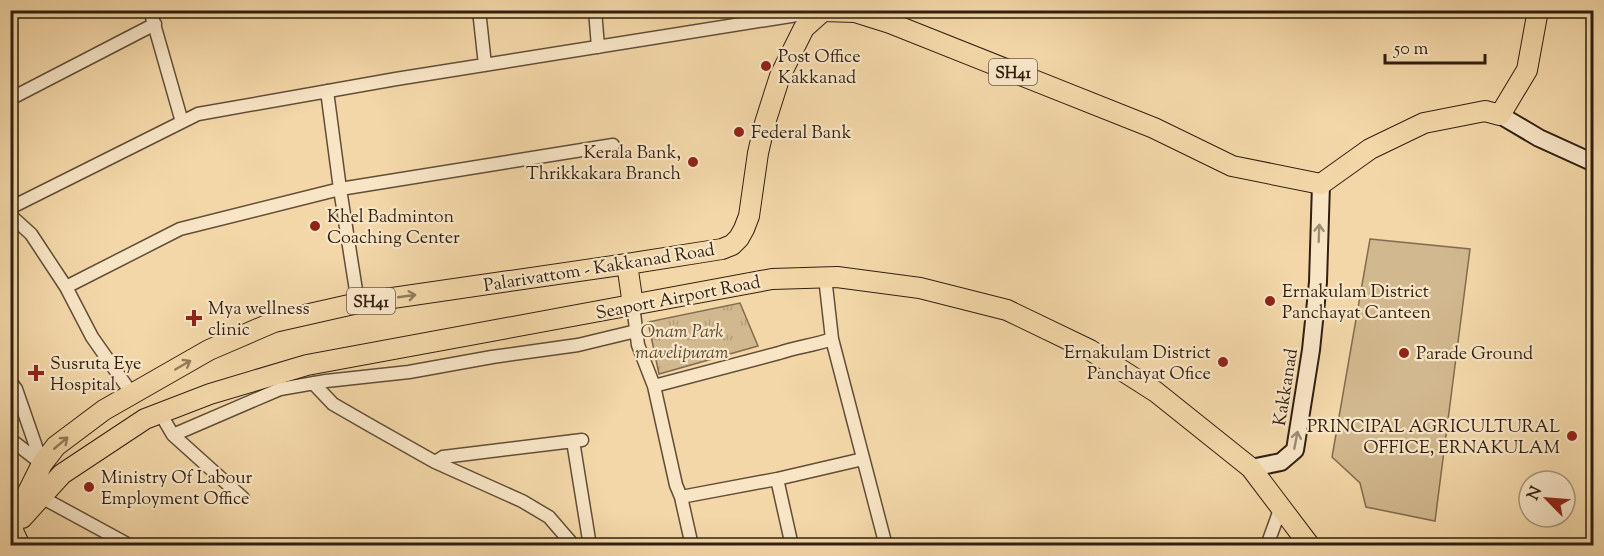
<svg xmlns="http://www.w3.org/2000/svg" width="1604" height="556" viewBox="0 0 1604 556" font-family="'Sorts Mill Goudy',serif">
  <style>
    .grass { fill: url(#grass-tufts); stroke: #826c50; stroke-width: 1.5 }
    .pitch { fill: #d2b88e; stroke: #826c50; stroke-width: 1.5 }
    .lines { fill: none; stroke-linecap: round; stroke-linejoin: round }
    .street-casing { stroke: #624d37; stroke-width: 15 }
    .secondary-casing { stroke: #311f11; stroke-width: 20 }
    .primary-casing { stroke: #311f11; stroke-width: 22 }
    .street { stroke: #f7e5c6; stroke-width: 12 }
    .secondary { stroke: #f7e5c6; stroke-width: 16 }
    .primary { stroke: #f3d7a8; stroke-width: 20 }
    .oneway { stroke: #9e8c75 }
    .oneway2 { stroke: #927b5c }
    .poi-dot { fill: #8f2418; stroke: #f7e5c6; stroke-width: 2 }
    .labels { text-anchor: middle; stroke-width: 4.5; stroke-linejoin: round; paint-order: stroke }
    .shield { fill: #f7e5c6; stroke: #6c5a47; stroke-width: 1.5 }
    .shield-label { font-size: 16px; font-weight: bold; fill: #311f11 }
    .poi-label { font-size: 18px; fill: #311f11; stroke: #f7e5c6; text-anchor: start }
    .street-label { font-size: 18px; fill: #311f11; stroke: #f7e5c6 }
    .park-label { font-size: 18px; font-style: italic; fill: #594530; stroke: #f7e5c6 }
  </style>
  <defs>
    <pattern id="grass-tufts" width="24" height="20" patternUnits="userSpaceOnUse" patternTransform="scale(1.5)"><rect width="24" height="20" fill="#d2b88e"/><path d="M3 7l-1-3M5 7V3M7 7l1-3M15 17l-1-3M17 17v-4M19 17l1-3" fill="none" stroke="#b59e79"/></pattern>
  </defs>
  <rect width="100%" height="100%" fill="#f3d7a8"/>
  <filter id="stains"><feTurbulence type="fractalNoise" baseFrequency=".00333" numOctaves="4"/><feColorMatrix values="0 0 0 0 .2 0 0 0 0 .09 0 0 0 0 .02 0 0 0 .5 -.17"/></filter>
  <radialGradient id="worn" r=".72"><stop offset=".6" stop-color="#630" stop-opacity="0"/><stop offset="1" stop-color="#630" stop-opacity=".3"/></radialGradient>
  <path class="grass" d="M 740,303 L 758,346 L 659,374 L 648,322 Z"/>
  <path class="pitch" d="M 1370,239 L 1470,249 L 1435,521 L 1366,507 L 1360,483 L 1332,457 Z"/>
  <g class="lines">
    <g class="street-casing">
      <path id="street" d="M 150,10 L 182,122
        M 479,10 L 485,65
        M 595,10 L 598,47
        M 327,91 L 340,189 L 358,303
        M 10,99 L 155,24
        M 10,208 L 198,114 L 396,79 L 822,11
        M 10,215 L 31,234 L 66,287 L 92,337 L 132,394
        M 825,277 L 832,339 L 886,546
        M 66,287 L 180,229 L 340,189 L 613,145
        M 633,305 L 638,345 L 654,386 L 676,485 L 681,497 L 692,546
        M 10,381 L 16,389 L 42,464
        M 313,383 L 333,404 L 373,427 L 435,462 L 522,501 L 549,517 L 574,546
        M 654,386 L 779,353 C 797,347 815,345 832,339
        M 160,413 L 173,435 L 280,389 L 326,381 L 409,372 L 492,357 L 578,345 L 636,331
        M 173,435 L 243,498
        M 10,439 L 41,463
        M 573,441 L 590,546
        M 435,462 L 443,457 L 582,440
        M 777,479 L 792,546
        M 41,497 L 131,546
        M 681,497 L 777,479 L 863,459
        M 1269,546 L 1269,540 L 1281,507"/>
    </g>
    <g class="secondary-casing">
      <path id="secondary" d="M 1500,115 L 1539,138 L 1594,163
        M 1251,468 L 1281,462 L 1295,450 L 1311,350 L 1318,282 L 1321,184"/>
    </g>
    <g class="primary-casing">
      <path id="primary" d="M 627,264 L 633,305
        M 22,518 L 62,474 L 145,419 L 210,394 L 307,365 L 772,279 L 837,277 L 920,288 L 1007,310 L 1090,350 L 1156,392 L 1251,468 L 1310,546
        M 20,546 L 12,529 L 28,492 L 42,464 L 56,446 L 104,410 L 209,350 L 274,322 L 358,303 L 627,264 L 722,249 L 732,245 L 739,238 L 744,229 L 749,216 L 758,153 L 765,123 L 780,76 L 804,28 L 823,11 L 855,12 L 890,23 L 1154,128 L 1232,166 L 1321,184 L 1370,149 L 1424,123 L 1485,111 L 1500,115 L 1527,70 L 1538,10"/>
    </g>
    <use href="#street" class="street"/>
    <use href="#secondary" class="secondary"/>
    <use href="#primary" class="primary"/>
  </g>
  <defs><path id="oneway-shaft" d="M-6 0H5M1.5-3L5.5 0L1.5 3" fill="none" stroke-width="1.6" stroke-linecap="round" stroke-linejoin="round" transform="scale(1.5)"/></defs>
  <g class="oneway">
    <use href="#oneway-shaft" transform="translate(1319 233) rotate(-88)"/>
    <use href="#oneway-shaft" transform="translate(1296 440) rotate(-79)"/>
  </g>
  <g class="oneway2">
    <use href="#oneway-shaft" transform="translate(407 296) rotate(-8)"/>
    <use href="#oneway-shaft" transform="translate(183 365) rotate(-30)"/>
    <use href="#oneway-shaft" transform="translate(61 443) rotate(-40)"/>
  </g>
  <g class="poi-dot">
    <circle cx="766" cy="66" r="6"/>
    <circle cx="739" cy="132" r="6"/>
    <circle cx="693" cy="162" r="6"/>
    <circle cx="315" cy="226" r="6"/>
    <circle cx="1270" cy="301" r="6"/>
    <path d="M191 309h6v6h6v6h-6v6h-6v-6h-6v-6h6z"/>
    <circle cx="1404" cy="353" r="6"/>
    <circle cx="1223" cy="362" r="6"/>
    <path d="M33 364h6v6h6v6h-6v6h-6v-6h-6v-6h6z"/>
    <circle cx="1572" cy="436" r="6"/>
    <circle cx="89" cy="487" r="6"/>
  </g>
  <g class="labels">
    <g class="shield">
      <rect x="989" y="59" width="48" height="26" rx="4.5"/>
      <rect x="347" y="288" width="48" height="26" rx="4.5"/>
    </g>
    <g class="shield-label">
      <text x="1013" y="78">SH41</text>
      <text x="371" y="307">SH41</text>
    </g>
    <g class="poi-label">
      <text x="778" y="62">Post Office<tspan x="778" dy="21">Kakkanad</tspan></text>
      <text x="751" y="138">Federal Bank</text>
      <text x="681" y="158" text-anchor="end">Kerala Bank,<tspan x="681" dy="21">Thrikkakara Branch</tspan></text>
      <text x="327" y="222">Khel Badminton<tspan x="327" dy="21">Coaching Center</tspan></text>
      <text x="1282" y="297">Ernakulam District<tspan x="1282" dy="21">Panchayat Canteen</tspan></text>
      <text x="208" y="314">Mya wellness<tspan x="208" dy="21">clinic</tspan></text>
      <text x="1211" y="358" text-anchor="end">Ernakulam District<tspan x="1211" dy="21">Panchayat Ofice</tspan></text>
      <text x="1416" y="359">Parade Ground</text>
      <text x="50" y="369">Susruta Eye<tspan x="50" dy="21">Hospital</tspan></text>
      <text x="1560" y="432" text-anchor="end">PRINCIPAL AGRICULTURAL<tspan x="1560" dy="21">OFFICE, ERNAKULAM</tspan></text>
      <text x="101" y="483">Ministry Of Labour<tspan x="101" dy="21">Employment Office</tspan></text>
    </g>
    <g class="street-label">
      <text transform="translate(599 267) rotate(-9)" y="6">Palarivattom - Kakkanad Road</text>
      <text transform="translate(678 297) rotate(-11)" y="6">Seaport Airport Road</text>
      <text transform="translate(1285 387) rotate(-81)" y="6">Kakkanad</text>
    </g>
    <g class="park-label">
      <text x="682" y="337">Onam Park<tspan x="682" dy="21">mavelipuram</tspan></text>
    </g>
  </g>
  <rect width="1604" height="556" fill="none" stroke="#f3d7a8" stroke-width="36"/>
  <rect x="12" y="12" width="1580" height="532" fill="none" stroke="#311f11" stroke-width="3"/>
  <rect x="18" y="18" width="1568" height="520" fill="none" stroke="#311f11" stroke-width="1.5"/>
  <g transform="translate(1547 499) rotate(295)"><circle r="28" fill="#f7e5c6" stroke="#a8967e" stroke-width="1.5"/>
  <path d="M0-4.5L10 22L0 15L-10 22Z" fill="#8f2418"/>
  <text y="-9" font-size="16" font-weight="bold" text-anchor="middle" fill="#311f11">N</text>
  </g>
  <path d="M1385 54v9h100v-9" fill="none" stroke="#311f11" stroke-width="3"/>
  <text x="1394" y="54" font-size="18" fill="#311f11" stroke="#f7e5c6" stroke-width="4.5" paint-order="stroke">50 m</text>
  <rect width="100%" height="100%" filter="url(#stains)"/>
  <rect width="100%" height="100%" fill="url(#worn)"/>
</svg>
